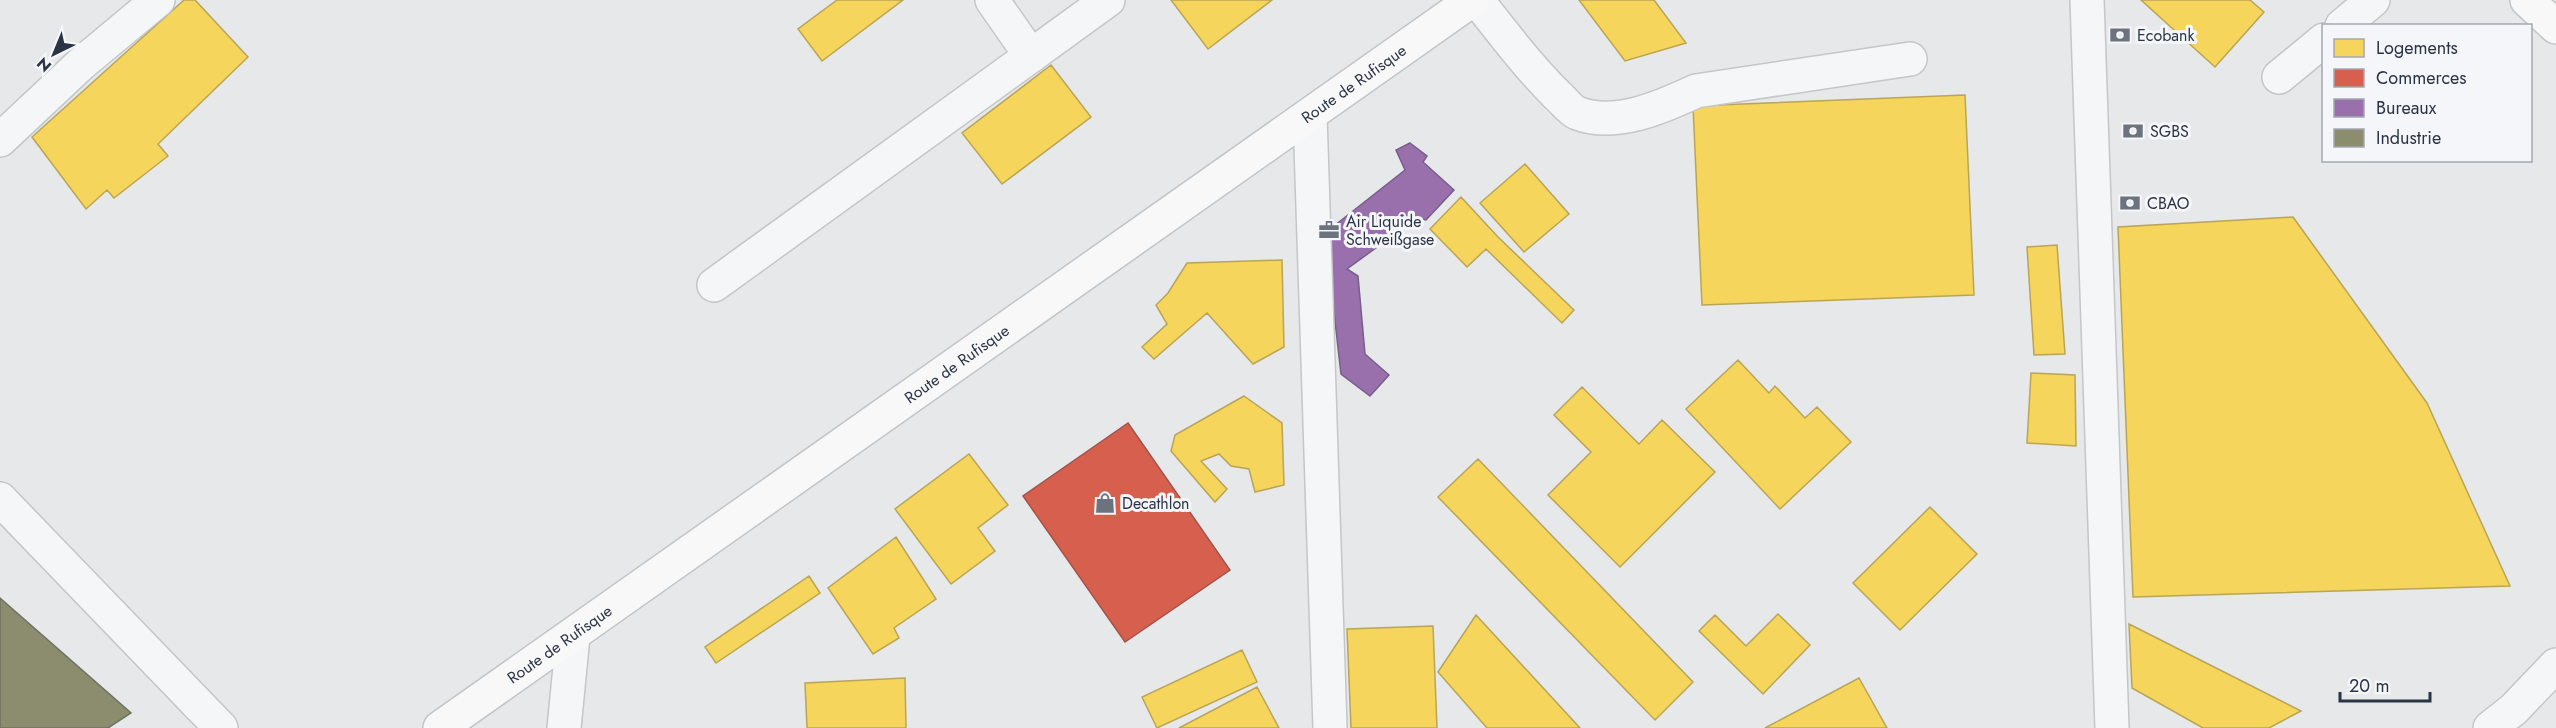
<svg xmlns="http://www.w3.org/2000/svg" width="2556" height="728" viewBox="0 0 2556 728" font-family="Jost,sans-serif">
  <style>
    .homes { fill: #f6d55c; stroke: #b9a555; stroke-width: 1.5 }
    .shops { fill: #d6604d; stroke: #a3534b; stroke-width: 1.5 }
    .offices { fill: #9970ab; stroke: #785e8c; stroke-width: 1.5 }
    .industry { fill: #8c8c6e; stroke: #6f7262; stroke-width: 1.5 }
    .lines { fill: none; stroke-linecap: round; stroke-linejoin: round }
    .minor-casing { stroke: #c4c6c8; stroke-width: 36 }
    .major-casing { stroke: #c2c5c8; stroke-width: 36 }
    .minor { stroke: #f5f6f7; stroke-width: 33 }
    .major { stroke: #f8f8f8; stroke-width: 33 }
    .labels { text-anchor: middle; stroke-width: 6; stroke-linejoin: round; paint-order: stroke }
    .poi-label { font-size: 16px; fill: #2b3445; stroke: #f4f6f9; text-anchor: start }
    .street-label { font-size: 16px; fill: #2b3445; stroke: #f4f6f9 }
  </style>
  <rect width="100%" height="100%" fill="#e6e8ea"/>
  <path class="homes" d="M 184,0 L 195,0 L 248,57 L 158,144 L 168,156 L 114,198 L 107,190 L 86,209 L 32,137 Z
    M 837,0 L 903,0 L 822,61 L 798,29 Z
    M 1171,0 L 1272,0 L 1208,49 Z
    M 1579,0 L 1654,0 L 1686,43 L 1625,61 Z
    M 2141,0 L 2250,0 L 2264,12 L 2215,67 Z
    M 1051,65 L 1091,117 L 1002,184 L 962,133 Z
    M 1965,95 L 1974,295 L 1702,305 L 1693,106 Z
    M 1525,164 L 1569,214 L 1524,252 L 1480,203 Z
    M 1461,197 L 1498,237 L 1574,310 L 1562,323 L 1486,249 L 1467,267 L 1430,229 Z
    M 2293,217 L 2427,403 L 2510,586 L 2133,597 L 2118,227 Z
    M 2057,245 L 2065,354 L 2034,355 L 2027,247 Z
    M 1282,260 L 1284,347 L 1253,364 L 1207,313 L 1154,359 L 1142,347 L 1167,324 L 1156,305 L 1168,293 L 1187,263 Z
    M 1738,360 L 1769,393 L 1775,386 L 1805,418 L 1817,407 L 1851,442 L 1780,509 L 1686,409 Z
    M 2031,373 L 2075,375 L 2076,446 L 2027,443 Z
    M 1582,387 L 1639,444 L 1662,420 L 1715,472 L 1620,567 L 1548,495 L 1591,452 L 1554,415 Z
    M 1244,396 L 1282,423 L 1284,485 L 1255,492 L 1249,469 L 1231,466 L 1219,454 L 1201,461 L 1227,489 L 1215,502 L 1171,451 L 1175,435 Z
    M 969,454 L 1008,505 L 978,528 L 995,551 L 951,584 L 895,509 Z
    M 1478,459 L 1693,682 L 1655,720 L 1438,497 Z
    M 1930,507 L 1977,554 L 1900,630 L 1853,583 Z
    M 896,537 L 936,599 L 894,628 L 899,638 L 873,654 L 828,588 Z
    M 809,576 L 820,593 L 716,663 L 705,647 Z
    M 1778,614 L 1810,645 L 1763,694 L 1699,631 L 1715,615 L 1746,646 Z
    M 1476,615 L 1580,728 L 1487,728 L 1438,672 Z
    M 2129,624 L 2301,711 L 2269,728 L 2203,728 L 2132,688 Z
    M 1433,626 L 1437,728 L 1351,728 L 1347,629 Z
    M 1242,650 L 1257,682 L 1157,728 L 1142,697 Z
    M 905,678 L 906,728 L 807,728 L 805,683 Z
    M 1859,678 L 1887,728 L 1765,728 Z
    M 1257,687 L 1279,728 L 1179,728 Z"/>
  <path class="shops" d="M 1128,423 L 1230,570 L 1125,642 L 1023,496 Z"/>
  <path class="offices" d="M 1410,143 L 1427,156 L 1423,162 L 1454,190 L 1426,220 L 1417,218 L 1347,269 L 1358,276 L 1365,354 L 1389,375 L 1370,396 L 1341,374 L 1325,233 L 1405,170 L 1396,150 Z"/>
  <path class="industry" d="M 0,598 L 131,713 L 108,728 L 0,728 Z"/>
  <g class="lines">
    <g class="minor-casing">
      <path id="minor" d="M 992,0 L 1031,56
        M 1477,0 C 1503,33 1527,65 1557,95 C 1563,100 1570,110 1577,113 C 1615,128 1662,107 1696,91 L 1910,59
        M 2087,0 L 2112,728
        M 2342,26 L 2373,0
        M 2279,77 L 2324,40
        M 1310,115 L 1330,728
        M 0,140 L 81,64 L 158,0
        M 714,285 L 1108,0
        M 0,499 L 221,728
        M 564,728 L 573,636
        M 2490,728 L 2514,709 L 2556,665"/>
    </g>
    <g class="major-casing">
      <g id="major">
        <path d="M 2527,0 L 2556,27"/>
        <path id="s1" d="M 440,728 L 1472,0"/>
      </g>
    </g>
    <use href="#minor" class="minor"/>
    <use href="#major" class="major"/>
  </g>
  <defs>
    <g id="bank-bare" transform="scale(1.62)"><path d="M-6-4H6V4H-6ZM0-2.3a2.3 2.3 0 1 0 0 4.6a2.3 2.3 0 1 0 0-4.6Z" fill="#6c737f" stroke="#f4f6f9" stroke-width="2.5" paint-order="stroke"/></g>
    <g id="office-bare" transform="scale(1.62)"><path d="M-6-3h4V-5.5h4V-3h4V5H-6ZM-1-4.5V-3h2v-1.5ZM-6 0V1H6V0Z" fill="#6c737f" stroke="#f4f6f9" stroke-width="2.5" paint-order="stroke"/></g>
    <g id="shop-bare" transform="scale(1.62)"><path d="M-5-2.5h2.3a2.7 3.5 0 0 1 5.4 0H5L5.5 6h-11ZM-1.5-2.5h3a1.5 2.3 0 0 0-3 0Z" fill="#6c737f" stroke="#f4f6f9" stroke-width="2.5" paint-order="stroke"/></g>
  </defs>
  <g fill-rule="evenodd">
    <use href="#bank-bare" x="2120" y="35"/>
    <use href="#bank-bare" x="2133" y="131"/>
    <use href="#bank-bare" x="2130" y="203"/>
    <use href="#office-bare" x="1329" y="230"/>
    <use href="#shop-bare" x="1105" y="503"/>
  </g>
  <g class="labels">
    <g class="poi-label">
      <text x="2137" y="41">Ecobank</text>
      <text x="2150" y="137">SGBS</text>
      <text x="2147" y="209">CBAO</text>
      <text x="1346" y="227">Air Liquide<tspan x="1346" dy="18">Schweißgase</tspan></text>
      <text x="1122" y="509">Decathlon</text>
    </g>
    <g class="street-label">
      <text dy="6" stroke="none"><textPath href="#s1" startOffset="1118">Route de Rufisque</textPath></text>
      <text dy="6" stroke="none"><textPath href="#s1" startOffset="632">Route de Rufisque</textPath></text>
      <text dy="6" stroke="none"><textPath href="#s1" startOffset="146">Route de Rufisque</textPath></text>
    </g>
  </g>
  <rect x="2322" y="24" width="210" height="138" fill="#f4f6f9" stroke="#a4a8b1" stroke-width="1.5"/>
  <rect x="2334" y="39" width="30" height="18" fill="#f6d55c" stroke="#a4a8b1" stroke-width="1.5"/>
  <text x="2376" y="54" font-size="18" fill="#2b3445">Logements</text>
  <rect x="2334" y="69" width="30" height="18" fill="#d6604d" stroke="#a4a8b1" stroke-width="1.5"/>
  <text x="2376" y="84" font-size="18" fill="#2b3445">Commerces</text>
  <rect x="2334" y="99" width="30" height="18" fill="#9970ab" stroke="#a4a8b1" stroke-width="1.5"/>
  <text x="2376" y="114" font-size="18" fill="#2b3445">Bureaux</text>
  <rect x="2334" y="129" width="30" height="18" fill="#8c8c6e" stroke="#a4a8b1" stroke-width="1.5"/>
  <text x="2376" y="144" font-size="18" fill="#2b3445">Industrie</text>
  <g transform="translate(54 54) rotate(223)" stroke="#f4f6f9" stroke-width="4.5" paint-order="stroke">
  <path d="M0-4.5L10 22L0 15L-10 22Z" fill="#2b3445"/>
  <text y="-9" font-size="16" font-weight="bold" text-anchor="middle" fill="#2b3445">N</text>
  </g>
  <path d="M2340 692v9h90v-9" fill="none" stroke="#2b3445" stroke-width="3"/>
  <text x="2349" y="692" font-size="18" fill="#2b3445" stroke="#f4f6f9" stroke-width="4.5" paint-order="stroke">20 m</text>
</svg>
